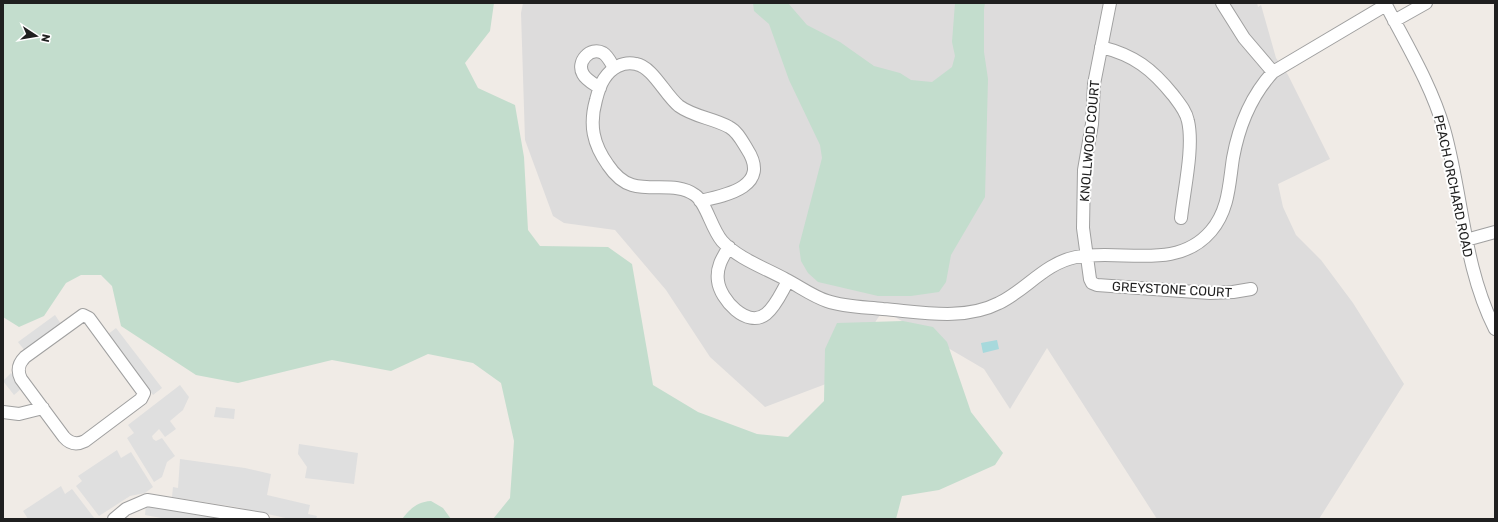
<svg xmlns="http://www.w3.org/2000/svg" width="1498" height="522" viewBox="0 0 1498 522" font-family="Rubik,sans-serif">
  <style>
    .residential { fill: #dddcdc }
    .wetland { fill: #c3ddcd }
    .parking { fill: #dfdfdf }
    .water { fill: #a7d9dc }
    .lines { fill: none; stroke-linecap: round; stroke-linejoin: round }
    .minor-casing { stroke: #a0a0a0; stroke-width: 14 }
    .minor { stroke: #fff; stroke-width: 12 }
    .labels { text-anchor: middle; stroke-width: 4; stroke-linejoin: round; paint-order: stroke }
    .street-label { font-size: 13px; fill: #1f1f1f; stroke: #fff }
  </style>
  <rect width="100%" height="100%" fill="#f0ebe6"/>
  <path class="residential" d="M 523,3 L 1257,3 L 1258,7 L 1261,5 L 1276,58 L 1288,75 L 1330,159 L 1278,184 L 1283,207 L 1296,235 L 1321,260 L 1353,303 L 1404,384 L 1319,519 L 1157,519 L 1047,348 L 1010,409 L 984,369 L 883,310 L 839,379 L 765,407 L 710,357 L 666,290 L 615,230 L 564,223 L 553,216 L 525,140 L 521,13 Z"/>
  <path class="wetland" d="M 3,3 L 494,3 L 490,31 L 465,63 L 478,88 L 515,105 L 524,157 L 528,230 L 540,246 L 608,247 L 632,264 L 653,385 L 698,412 L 757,434 L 788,437 L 824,401 L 825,349 L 837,323 L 903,321 L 933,327 L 947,342 L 971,412 L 1003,453 L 995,465 L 939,490 L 902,496 L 896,519 L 493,519 L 510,498 L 514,441 L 501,383 L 473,363 L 428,354 L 391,371 L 332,360 L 238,383 L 196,375 L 121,326 L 112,286 L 101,275 L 81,275 L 66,283 L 44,316 L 19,327 L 3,317 Z
    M 753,3 L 788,3 L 807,25 L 840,42 L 874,66 L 900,73 L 911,80 L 932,82 L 952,67 L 955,56 L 952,42 L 955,3 L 985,3 L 984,9 L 984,52 L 988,79 L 985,197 L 951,255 L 946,282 L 939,292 L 911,296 L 878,296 L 818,282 L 808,273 L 801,261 L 799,246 L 822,158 L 820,145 L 789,80 L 769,24 L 754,11 Z
    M 431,501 L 443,508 L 451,519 L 402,519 C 411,508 417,502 431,501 Z"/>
  <path class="parking" d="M 55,315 L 61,324 L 25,351 L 18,342 Z
    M 116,328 L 162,388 L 153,395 L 107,335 Z
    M 11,373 L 22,388 L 14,395 L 3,381 Z
    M 180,385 L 189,397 L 183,410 L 170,421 L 176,429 L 165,437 L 159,429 L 152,436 L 153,439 L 156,441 L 162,438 L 175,456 L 167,462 L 162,477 L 154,482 L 127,438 L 134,433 L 128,425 Z
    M 216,407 L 235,409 L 234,419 L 214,417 Z
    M 299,444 L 358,453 L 354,484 L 305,478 L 307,467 L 298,454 Z
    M 117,450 L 121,458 L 131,452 L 153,487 L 145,493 L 130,496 L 99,516 L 76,486 L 82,481 L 78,476 Z
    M 180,459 L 245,468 L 271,474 L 267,495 L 310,505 L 308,514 L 317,516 L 316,519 L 290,519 L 236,507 L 172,497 L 173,487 L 178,488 Z
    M 61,486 L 65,494 L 72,489 L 95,519 L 28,519 L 23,511 Z
    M 146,505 L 232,519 L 167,519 L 145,515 Z"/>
  <path class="water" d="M 997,340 L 999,349 L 983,353 L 981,343 Z"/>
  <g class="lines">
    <g class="minor-casing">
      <path id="minor" d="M 1110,3 L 1094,84 L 1092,124 L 1084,170 L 1083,228 L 1090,279 L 1092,283 L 1097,285 L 1210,293 L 1233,292 L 1251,289
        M 1222,3 L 1244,38 L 1273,72
        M 1385,3 C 1406,44 1431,84 1444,129 C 1463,196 1463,266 1495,329
        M 1394,21 L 1426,3
        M 1101,47 C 1134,55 1152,69 1173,95 C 1179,103 1186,111 1188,121 C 1194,147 1184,190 1181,218
        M 600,88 C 594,84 586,80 583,74 C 576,62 590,46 603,53 C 608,56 611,63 614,68
        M 700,201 C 728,195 771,186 747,149 C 742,141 737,131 729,127 C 713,118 694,117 679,106 C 665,95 653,67 636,64 C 623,61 611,68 604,79 C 600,85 598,92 596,100 C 589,125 593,144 608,165 C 614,174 622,182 632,185 C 653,191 677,182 695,195 C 706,202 711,228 722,241 C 737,258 765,268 785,279 C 799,286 812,296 827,301 C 845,307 864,307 883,309 C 921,312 964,321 999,303 C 1026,290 1045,263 1076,257 C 1121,248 1176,272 1211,231 C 1229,210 1229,184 1233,158 C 1239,125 1251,96 1273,72 L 1386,5
        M 1466,240 L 1495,232
        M 729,247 C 722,258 716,268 718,281 C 720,299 747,329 766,314 C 776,306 782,291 788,281
        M 83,315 L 89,318 L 144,393 L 141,399 L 85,441 C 77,445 70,444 64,437 L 21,379 C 17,371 18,364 25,357 Z
        M 3,412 L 19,414 L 43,408
        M 114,519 L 126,509 L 147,500 L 263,519"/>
    </g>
    <use href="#minor" class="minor"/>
  </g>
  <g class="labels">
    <g class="street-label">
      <text transform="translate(1089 141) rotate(-85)" y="5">KNOLLWOOD COURT</text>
      <text transform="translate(1454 186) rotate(78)" y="5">PEACH ORCHARD ROAD</text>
      <text transform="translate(1172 289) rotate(3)" y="5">GREYSTONE COURT</text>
    </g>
  </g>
  <rect width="1498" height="522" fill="none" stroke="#1f1f1f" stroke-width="8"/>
  <g transform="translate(36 36) rotate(102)" stroke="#ffffff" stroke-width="3" paint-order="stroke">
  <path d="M0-3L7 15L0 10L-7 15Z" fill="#1f1f1f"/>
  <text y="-6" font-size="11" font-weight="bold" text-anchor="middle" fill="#1f1f1f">N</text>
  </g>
</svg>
